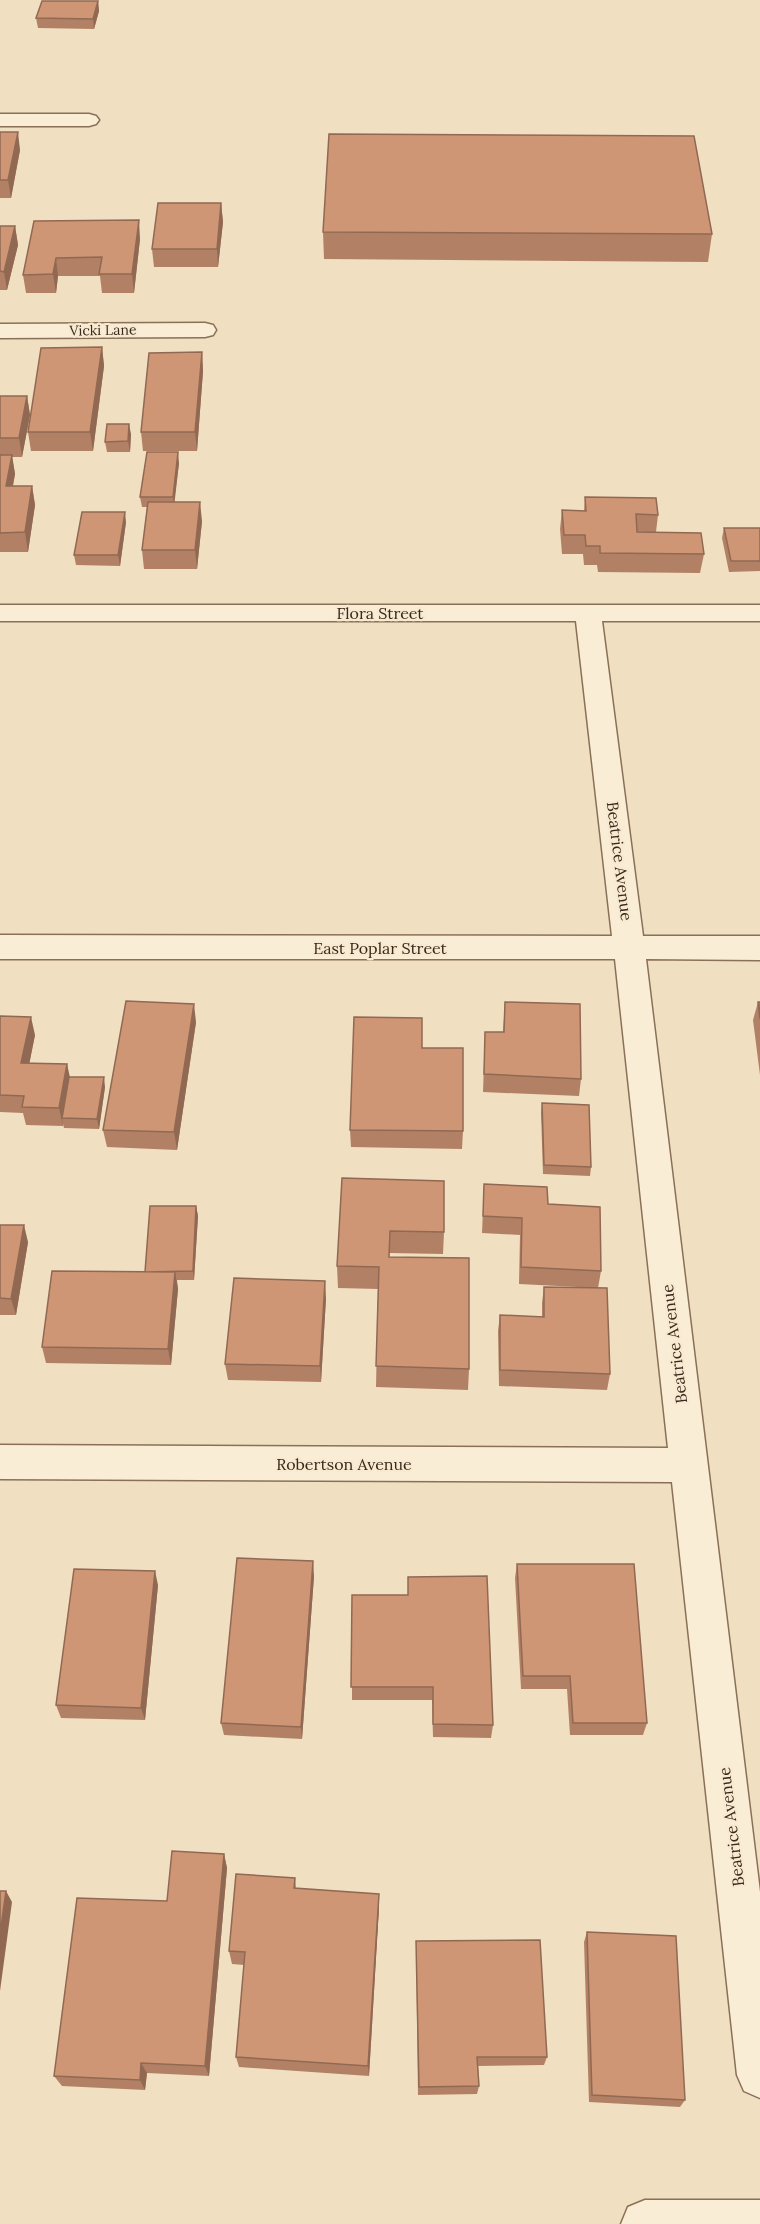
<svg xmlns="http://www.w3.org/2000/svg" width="760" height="2224" viewBox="0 0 760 2224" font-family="Lora,serif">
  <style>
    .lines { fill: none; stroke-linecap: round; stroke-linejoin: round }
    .minor-casing { stroke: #8a7058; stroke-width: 3 }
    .minor { fill: #faedd5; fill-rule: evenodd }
    .wall { fill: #b28165 }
    .shaded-wall { fill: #916953 }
    .building { fill: #cf9676; stroke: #916953; stroke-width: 1.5 }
    .labels { text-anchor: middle; stroke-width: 4.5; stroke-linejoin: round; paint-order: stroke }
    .far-street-label { font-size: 14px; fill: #39291d; stroke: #f7ead1 }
    .street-label { font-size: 16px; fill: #39291d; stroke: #f7ead1 }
  </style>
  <rect width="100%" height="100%" fill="#f0dfc1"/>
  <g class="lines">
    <g class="minor-casing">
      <path id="minor" d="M 0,114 L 89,114 L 96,116 L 99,120 L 96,124 L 89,126 L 0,126 Z
        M 205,323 L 213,325 L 216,330 L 213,335 L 205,337 L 0,338 L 0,324 Z
        M 0,605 L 760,605 L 760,621 L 602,621 L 643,936 L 760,936 L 760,960 L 646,959 L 760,1892 L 760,2098 L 744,2091 L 737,2075 L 672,1482 L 0,1479 L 0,1445 L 668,1448 L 615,959 L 0,959 L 0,935 L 612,936 L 576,621 L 0,621 Z
        M 645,2200 L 760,2200 L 760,2224 L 621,2224 L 628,2207 Z"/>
    </g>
    <use href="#minor" class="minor"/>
  </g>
  <path class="wall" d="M 98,1 L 99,11 L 94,29 L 38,28 L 36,18 Z
    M 0,132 L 20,150 L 11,198 L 0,198 Z
    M 221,203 L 223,222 L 218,267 L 154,267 L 152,249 Z
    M 34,221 L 140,239 L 134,293 L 102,293 L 100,276 L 58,276 L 56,293 L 26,293 L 23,275 Z
    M 0,226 L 15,226 L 18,245 L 7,290 L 0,290 Z
    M 323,232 L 712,234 L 708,262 L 324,259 Z
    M 102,347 L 104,366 L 93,451 L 31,451 L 28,432 Z
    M 202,352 L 203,371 L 197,451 L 143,451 L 141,432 Z
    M 0,396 L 27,396 L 30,415 L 22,457 L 12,457 L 15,474 L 13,486 L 32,486 L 35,505 L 28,552 L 0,552 Z
    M 131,434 L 130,452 L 107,452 L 105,442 Z
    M 179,463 L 174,502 L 202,521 L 197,569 L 144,569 L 142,550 L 147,507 L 142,507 L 140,497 Z
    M 585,497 L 658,515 L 656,532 L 704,554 L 700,573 L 598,572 L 597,565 L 584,565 L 583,554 L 562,554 L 560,529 L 562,510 L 584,511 Z
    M 126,522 L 120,566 L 76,565 L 74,555 Z
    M 724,528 L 760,528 L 760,571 L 729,572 L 722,538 Z
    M 505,1002 L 581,1079 L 579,1096 L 483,1092 L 485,1032 L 503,1032 Z
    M 758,1002 L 760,1002 L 760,1075 L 753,1020 Z
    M 0,1016 L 35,1035 L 29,1063 L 67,1064 L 69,1077 L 105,1087 L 99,1129 L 64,1128 L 63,1124 L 63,1126 L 26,1125 L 23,1113 L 0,1112 Z
    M 196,1022 L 177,1150 L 107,1147 L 103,1130 Z
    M 422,1048 L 463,1131 L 462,1149 L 351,1147 L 350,1130 Z
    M 542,1103 L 591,1167 L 590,1176 L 543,1174 L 541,1113 Z
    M 342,1178 L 444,1232 L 443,1254 L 389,1253 L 389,1257 L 469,1369 L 468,1390 L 376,1387 L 378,1289 L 338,1288 L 337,1266 Z
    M 484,1184 L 548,1204 L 601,1271 L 598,1288 L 519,1284 L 520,1235 L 482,1233 Z
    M 196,1206 L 198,1216 L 194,1280 L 177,1280 L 178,1289 L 171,1365 L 46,1363 L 42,1347 L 145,1272 Z
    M 0,1225 L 28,1242 L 16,1315 L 0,1315 Z
    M 544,1287 L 610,1374 L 607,1390 L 499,1386 L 498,1331 L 500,1315 L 542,1317 L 542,1303 Z
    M 326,1298 L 321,1382 L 228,1380 L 225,1364 Z
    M 517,1564 L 647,1723 L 643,1735 L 570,1735 L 567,1689 L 521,1689 L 515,1578 Z
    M 314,1576 L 302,1739 L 224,1735 L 221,1723 Z
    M 158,1585 L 145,1720 L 61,1718 L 56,1705 Z
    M 352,1595 L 493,1725 L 491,1738 L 433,1737 L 432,1700 L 352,1700 Z
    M 224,1854 L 227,1868 L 209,2076 L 147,2073 L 145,2090 L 62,2086 L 54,2076 L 167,1901 Z
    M 295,1878 L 296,1888 L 379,1907 L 369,2076 L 239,2067 L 236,2057 L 244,1965 L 232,1964 L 229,1951 Z
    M 587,1932 L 685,2100 L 680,2107 L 589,2102 L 584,1942 Z
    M 416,1941 L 547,2057 L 544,2065 L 478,2066 L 479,2086 L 477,2094 L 418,2095 Z"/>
  <path class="shaded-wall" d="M 98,1 L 99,11 L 94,29 L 93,19 Z
    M 18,132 L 20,150 L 11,198 L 8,180 Z
    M 221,203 L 223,222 L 218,267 L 217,249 Z
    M 139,220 L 140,239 L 134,293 L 132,274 Z
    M 15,226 L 18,245 L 7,290 L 4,272 Z
    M 56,258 L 58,276 L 56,293 L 53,274 Z
    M 102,347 L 104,366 L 93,451 L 90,432 Z
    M 202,352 L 203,371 L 197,451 L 195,432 Z
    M 27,396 L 30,415 L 22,457 L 19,438 Z
    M 129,424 L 131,434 L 130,452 L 128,441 Z
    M 178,452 L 179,463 L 174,507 L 173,497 Z
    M 12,455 L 15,474 L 9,505 L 6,486 Z
    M 32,486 L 35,505 L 28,552 L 25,532 Z
    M 200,502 L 202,521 L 197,569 L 195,550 Z
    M 125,512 L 126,522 L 120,566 L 118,555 Z
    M 194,1004 L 196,1022 L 177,1150 L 174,1132 Z
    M 31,1017 L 35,1035 L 26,1081 L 21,1063 Z
    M 67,1064 L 71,1082 L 62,1118 L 63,1126 L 59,1108 Z
    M 104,1077 L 105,1087 L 99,1129 L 97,1119 Z
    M 196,1206 L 198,1216 L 194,1280 L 193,1271 Z
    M 24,1225 L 28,1242 L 16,1315 L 11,1299 Z
    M 175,1272 L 178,1289 L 171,1365 L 168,1349 Z
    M 325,1281 L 326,1298 L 321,1382 L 320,1366 Z
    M 313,1561 L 314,1576 L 302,1739 L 301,1727 Z
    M 155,1571 L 158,1585 L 145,1720 L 141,1708 Z
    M 224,1854 L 227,1868 L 209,2076 L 205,2066 Z
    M 6,1891 L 12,1902 L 0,1991 L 0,1934 Z
    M 379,1894 L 379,1907 L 369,2076 L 368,2066 Z
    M 141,2063 L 147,2073 L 145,2090 L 140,2080 Z"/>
  <path class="building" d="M 42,1 L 98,1 L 93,19 L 36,18 Z
    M 0,132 L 18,132 L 8,180 L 0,180 Z
    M 329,134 L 694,136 L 712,234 L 323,232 Z
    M 158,203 L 221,203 L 217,249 L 152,249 Z
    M 139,220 L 132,274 L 99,274 L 102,257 L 56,258 L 53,274 L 23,275 L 34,221 Z
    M 0,226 L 15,226 L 4,272 L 0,271 Z
    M 102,347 L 90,432 L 28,432 L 41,348 Z
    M 202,352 L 195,432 L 141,432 L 149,353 Z
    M 0,396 L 27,396 L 19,438 L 0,438 Z
    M 107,424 L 129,424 L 128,441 L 105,442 Z
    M 147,452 L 178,452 L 173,497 L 140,497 Z
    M 0,455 L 12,455 L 6,486 L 32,486 L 25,532 L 0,533 Z
    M 585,497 L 656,498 L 658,515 L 636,514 L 637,532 L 701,533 L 704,554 L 600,553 L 600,546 L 586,546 L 585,535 L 564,535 L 562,510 L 586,511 Z
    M 148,502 L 200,502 L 195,550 L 142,550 Z
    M 82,512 L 125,512 L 118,555 L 74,555 Z
    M 724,528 L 760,528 L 760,561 L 731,561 Z
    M 126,1001 L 194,1004 L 174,1132 L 103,1130 Z
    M 505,1002 L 580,1004 L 581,1079 L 484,1074 L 485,1032 L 504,1032 Z
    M 758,1002 L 760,1002 L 760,1019 Z
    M 0,1016 L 31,1017 L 21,1063 L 67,1064 L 59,1108 L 22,1107 L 24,1096 L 0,1095 Z
    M 354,1017 L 422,1018 L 422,1048 L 463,1048 L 463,1131 L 350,1130 Z
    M 69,1077 L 104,1077 L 97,1119 L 62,1118 Z
    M 542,1103 L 589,1105 L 591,1167 L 544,1165 Z
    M 342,1178 L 444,1181 L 444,1232 L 390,1231 L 389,1257 L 469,1258 L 469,1369 L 376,1366 L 379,1267 L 337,1266 Z
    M 484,1184 L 547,1187 L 548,1204 L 600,1207 L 601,1271 L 521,1267 L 522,1218 L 483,1216 Z
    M 150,1206 L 196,1206 L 193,1271 L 145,1272 Z
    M 0,1225 L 24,1225 L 11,1299 L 0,1298 Z
    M 52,1271 L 175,1272 L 168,1349 L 42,1347 Z
    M 234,1278 L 325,1281 L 320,1366 L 225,1364 Z
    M 544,1287 L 607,1288 L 610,1374 L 500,1370 L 500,1315 L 544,1317 Z
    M 237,1558 L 313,1561 L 301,1727 L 221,1723 Z
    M 517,1564 L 634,1564 L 647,1723 L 573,1723 L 570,1676 L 523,1676 Z
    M 74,1569 L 155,1571 L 141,1708 L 56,1705 Z
    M 487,1576 L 493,1725 L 433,1724 L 433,1687 L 351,1687 L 352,1595 L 408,1595 L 408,1577 Z
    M 172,1851 L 224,1854 L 205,2066 L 141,2063 L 140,2080 L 54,2076 L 77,1898 L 167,1901 Z
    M 236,1874 L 295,1878 L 294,1888 L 379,1894 L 368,2066 L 236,2057 L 245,1952 L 229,1951 Z
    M 0,1891 L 6,1891 L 0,1934 Z
    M 587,1932 L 676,1936 L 685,2100 L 592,2095 Z
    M 540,1940 L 547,2057 L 477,2057 L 479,2086 L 419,2087 L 416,1941 Z"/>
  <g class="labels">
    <g class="far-street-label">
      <text transform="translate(103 330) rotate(-1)" y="5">Vicki Lane</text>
    </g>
    <g class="street-label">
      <text x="380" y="619">Flora Street</text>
      <text transform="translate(620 861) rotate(83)" y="6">Beatrice Avenue</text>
      <text x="380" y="954">East Poplar Street</text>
      <text transform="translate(674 1344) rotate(-97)" y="6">Beatrice Avenue</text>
      <text x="344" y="1470">Robertson Avenue</text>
      <text transform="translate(731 1827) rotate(-97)" y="6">Beatrice Avenue</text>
    </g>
  </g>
</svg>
